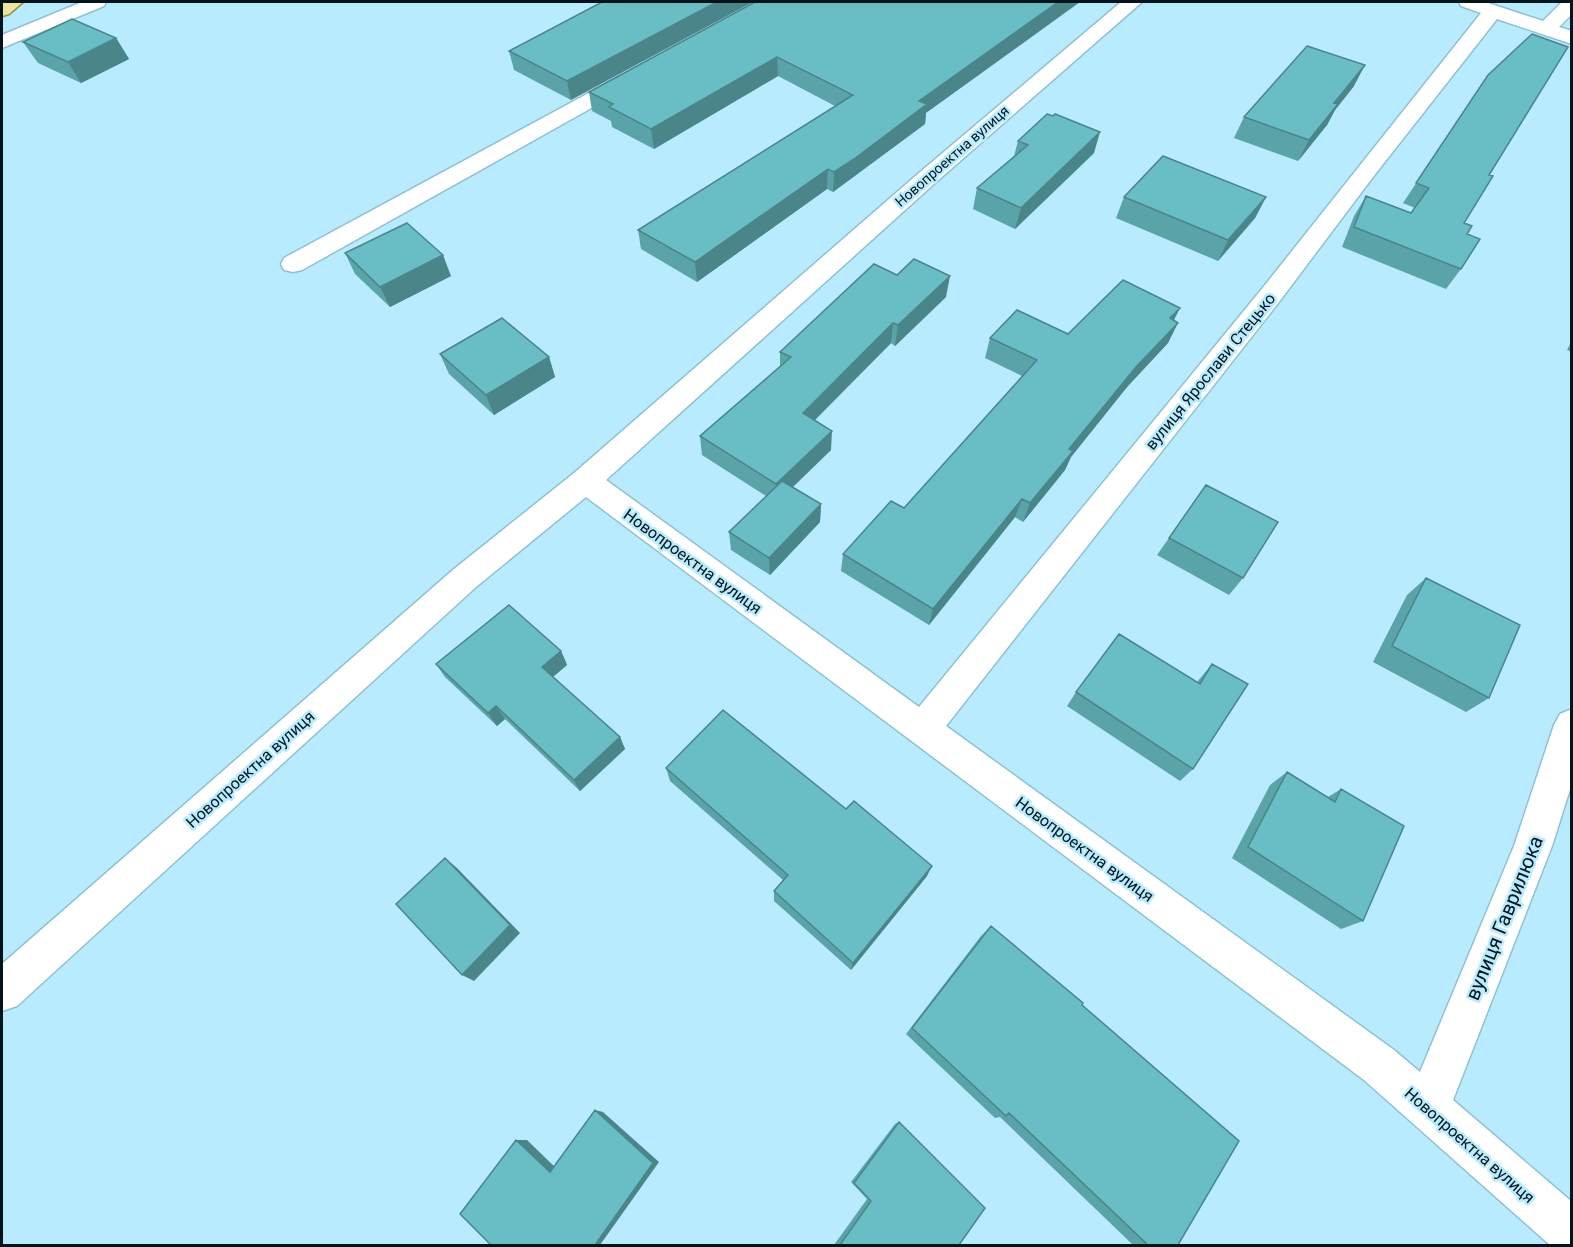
<svg xmlns="http://www.w3.org/2000/svg" width="1573" height="1247" viewBox="0 0 1573 1247" font-family="Roboto,sans-serif">
  <style>
    .lines { fill: none; stroke-linecap: round; stroke-linejoin: round }
    .minor-casing { stroke: #90c1d2; stroke-width: 3 }
    .major-casing { stroke: #969145; stroke-width: 3 }
    .minor { fill: #fff; fill-rule: evenodd }
    .major { fill: #efe69d; fill-rule: evenodd }
    .wall { fill: #5aa3a9 }
    .shaded-wall { fill: #4a858a }
    .building { fill: #69bec5; stroke: #4a858a; stroke-width: 1.5 }
    .labels { text-anchor: middle; stroke-width: 5; stroke-linejoin: round; paint-order: stroke }
    .far-street-label { font-size: 14px; fill: #03141b; stroke: #b9ebfe }
    .street-label { font-size: 16px; fill: #03141b; stroke: #b9ebfe }
    .near-street-label { font-size: 20px; fill: #03141b; stroke: #b9ebfe }
  </style>
  <rect width="100%" height="100%" fill="#b9ebfe"/>
  <g class="lines">
    <g class="minor-casing">
      <path id="minor" d="M 82,2 L 106,2 L 104,6 L 2,48 L 2,35 Z
        M 1121,2 L 1142,2 L 935,183 L 606,480 L 919,707 L 1261,290 L 1481,13 L 1461,6 L 1459,2 L 1485,2 L 1543,21 L 1562,2 L 1572,2 L 1572,14 L 1559,27 L 1572,31 L 1572,44 L 1497,19 L 1373,177 L 1279,302 L 946,726 L 1394,1050 L 1420,1072 L 1514,846 L 1554,725 L 1560,714 L 1572,709 L 1572,783 L 1552,846 L 1453,1100 L 1572,1202 L 1572,1246 L 1551,1246 L 1364,1080 L 586,497 L 476,587 L 17,1006 L 2,1011 L 2,964 L 454,569 L 574,473 L 919,173 Z
        M 629,73 L 636,75 L 639,79 L 636,83 L 302,270 L 293,272 L 284,270 L 281,264 L 284,258 L 622,75 Z"/>
    </g>
    <g class="major-casing">
      <path id="major" d="M 2,2 L 23,2 L 9,14 L 2,16 Z"/>
    </g>
    <use href="#minor" class="minor"/>
    <use href="#major" class="major"/>
  </g>
  <path class="wall" d="M 602,2 L 571,100 L 514,70 L 509,51 Z
    M 755,2 L 926,113 L 925,124 L 833,192 L 827,189 L 697,282 L 641,249 L 638,230 L 835,106 L 778,76 L 654,149 L 612,127 L 611,121 L 592,111 L 589,92 Z
    M 116,38 L 129,59 L 81,83 L 38,63 L 23,42 Z
    M 1488,75 L 1489,175 L 1464,223 L 1467,234 L 1461,269 L 1446,289 L 1342,247 L 1354,216 L 1366,196 L 1411,213 L 1415,208 L 1403,203 Z
    M 1354,86 L 1335,110 L 1327,125 L 1298,161 L 1234,138 L 1244,117 Z
    M 1018,141 L 1094,153 L 1015,229 L 973,209 L 977,188 L 1014,156 Z
    M 1124,197 L 1266,197 L 1255,218 L 1218,261 L 1116,218 Z
    M 345,253 L 451,276 L 390,307 L 355,274 Z
    M 946,297 L 895,346 L 891,343 L 815,420 L 831,450 L 793,487 L 821,504 L 820,522 L 770,575 L 731,550 L 729,532 L 766,496 L 702,455 L 700,436 L 780,367 L 780,352 Z
    M 1174,320 L 1168,343 L 1127,387 L 1071,457 L 1065,470 L 1023,522 L 1015,517 L 929,625 L 841,571 L 843,554 L 904,508 L 1022,376 L 985,358 L 990,338 L 1068,334 Z
    M 1572,340 L 1572,352 L 1567,350 Z
    M 440,354 L 549,357 L 555,377 L 494,415 L 449,374 Z
    M 1169,538 L 1243,578 L 1229,595 L 1157,555 Z
    M 1426,578 L 1489,698 L 1466,712 L 1373,662 L 1407,595 Z
    M 561,651 L 567,665 L 553,677 L 620,737 L 625,749 L 580,791 L 505,719 L 497,726 L 445,677 L 436,664 Z
    M 1212,664 L 1193,769 L 1180,781 L 1067,706 L 1076,692 L 1197,682 Z
    M 666,768 L 927,876 L 851,970 L 774,901 L 774,891 L 783,880 L 670,781 Z
    M 1287,772 L 1328,797 L 1341,789 L 1363,921 L 1341,929 L 1232,858 L 1270,785 Z
    M 991,926 L 1082,1005 L 1178,1245 L 1133,1245 L 1000,1117 L 995,1118 L 906,1034 L 981,936 Z
    M 899,1122 L 959,1245 L 834,1245 L 867,1199 L 851,1182 L 895,1124 Z"/>
  <path class="shaded-wall" d="M 717,2 L 753,2 L 571,100 L 567,81 Z
    M 1058,2 L 1080,2 L 926,113 L 925,124 L 833,192 L 834,172 L 919,101 Z
    M 116,38 L 129,59 L 81,83 L 68,62 Z
    M 777,57 L 778,76 L 654,149 L 651,129 Z
    M 1365,65 L 1354,86 L 1335,110 L 1327,125 L 1298,161 L 1309,140 L 1334,103 Z
    M 1100,132 L 1094,153 L 1015,229 L 1021,208 Z
    M 828,169 L 827,189 L 697,282 L 695,262 Z
    M 1266,197 L 1255,218 L 1218,261 L 1228,240 Z
    M 443,255 L 451,276 L 390,307 L 380,287 Z
    M 950,276 L 946,297 L 895,346 L 898,325 Z
    M 1180,308 L 1170,328 L 1170,318 Z
    M 893,323 L 891,343 L 802,433 L 803,413 Z
    M 1178,323 L 1168,343 L 1127,387 L 1071,457 L 1065,470 L 1023,522 L 1030,503 L 1069,449 L 1136,367 Z
    M 549,357 L 555,377 L 494,415 L 486,395 Z
    M 832,431 L 831,450 L 776,503 L 776,484 Z
    M 1022,499 L 1015,517 L 929,625 L 933,609 Z
    M 821,504 L 820,522 L 770,575 L 769,558 Z
    M 561,651 L 567,665 L 549,680 L 542,667 Z
    M 496,706 L 505,719 L 497,726 L 488,713 Z
    M 620,737 L 625,749 L 580,791 L 574,780 Z
    M 445,858 L 457,868 L 520,933 L 474,981 L 462,975 Z
    M 932,866 L 927,876 L 851,970 L 853,963 Z
    M 595,1110 L 603,1112 L 659,1162 L 600,1245 L 595,1245 Z
    M 516,1140 L 527,1140 L 560,1172 L 550,1172 Z"/>
  <path class="building" d="M 602,2 L 717,2 L 567,81 L 509,51 Z
    M 755,2 L 1058,2 L 919,101 L 927,104 L 854,159 L 834,172 L 828,169 L 695,262 L 638,230 L 853,95 L 777,57 L 651,129 L 609,107 L 613,104 L 589,92 Z
    M 72,19 L 116,38 L 68,62 L 23,42 Z
    M 1532,34 L 1568,47 L 1489,175 L 1493,176 L 1464,223 L 1472,226 L 1467,234 L 1480,239 L 1461,269 L 1354,227 L 1366,196 L 1411,213 L 1429,188 L 1416,183 L 1488,75 Z
    M 1307,46 L 1365,65 L 1334,103 L 1338,104 L 1309,140 L 1244,117 Z
    M 1047,114 L 1053,116 L 1055,114 L 1100,132 L 1021,208 L 977,188 L 1028,145 L 1018,141 Z
    M 1163,156 L 1266,197 L 1228,240 L 1124,197 Z
    M 407,223 L 443,255 L 380,287 L 345,253 Z
    M 914,259 L 950,276 L 898,325 L 893,323 L 803,413 L 832,431 L 776,484 L 700,436 L 791,357 L 780,352 L 874,264 L 897,275 Z
    M 1123,280 L 1180,308 L 1170,318 L 1178,323 L 1136,367 L 1069,449 L 1073,451 L 1030,503 L 1022,499 L 933,609 L 843,554 L 891,501 L 904,508 L 1037,360 L 990,338 L 1017,310 L 1068,334 Z
    M 502,318 L 549,357 L 486,395 L 440,354 Z
    M 782,481 L 821,504 L 769,558 L 729,532 Z
    M 1206,485 L 1278,522 L 1243,578 L 1169,538 Z
    M 1426,578 L 1520,625 L 1489,698 L 1392,646 Z
    M 509,605 L 561,651 L 542,667 L 620,737 L 574,780 L 496,706 L 488,713 L 436,664 Z
    M 1119,634 L 1200,684 L 1212,664 L 1248,684 L 1193,769 L 1076,692 Z
    M 723,710 L 846,809 L 854,801 L 932,866 L 853,963 L 774,891 L 788,875 L 666,768 Z
    M 1287,772 L 1335,802 L 1341,789 L 1404,826 L 1363,921 L 1248,847 Z
    M 445,858 L 510,925 L 462,975 L 396,904 Z
    M 991,926 L 1083,1003 L 1082,1005 L 1239,1141 L 1178,1245 L 1148,1245 L 1009,1113 L 1006,1116 L 912,1028 Z
    M 595,1110 L 653,1163 L 595,1245 L 491,1245 L 460,1214 L 516,1140 L 550,1172 Z
    M 899,1122 L 985,1208 L 959,1245 L 840,1245 L 871,1201 L 854,1183 Z"/>
  <g class="labels">
    <g class="far-street-label">
      <text transform="translate(952 156) rotate(-41)" y="5">Новопроектна вулиця</text>
    </g>
    <g class="street-label">
      <text transform="translate(1210 371) rotate(-51)" y="6">вулиця Ярослави Стецько</text>
      <text transform="translate(693 561) rotate(36)" y="6">Новопроектна вулиця</text>
      <text transform="translate(250 769) rotate(-42)" y="6">Новопроектна вулиця</text>
      <text transform="translate(1085 849) rotate(36)" y="6">Новопроектна вулиця</text>
      <text transform="translate(1470 1145) rotate(41)" y="6">Новопроектна вулиця</text>
    </g>
    <g class="near-street-label">
      <text transform="translate(1504 918) rotate(-68)" y="7">вулиця Гаврилюка</text>
    </g>
  </g>
  <rect width="1573" height="1247" fill="none" stroke="#03141b" stroke-width="6"/>
</svg>
